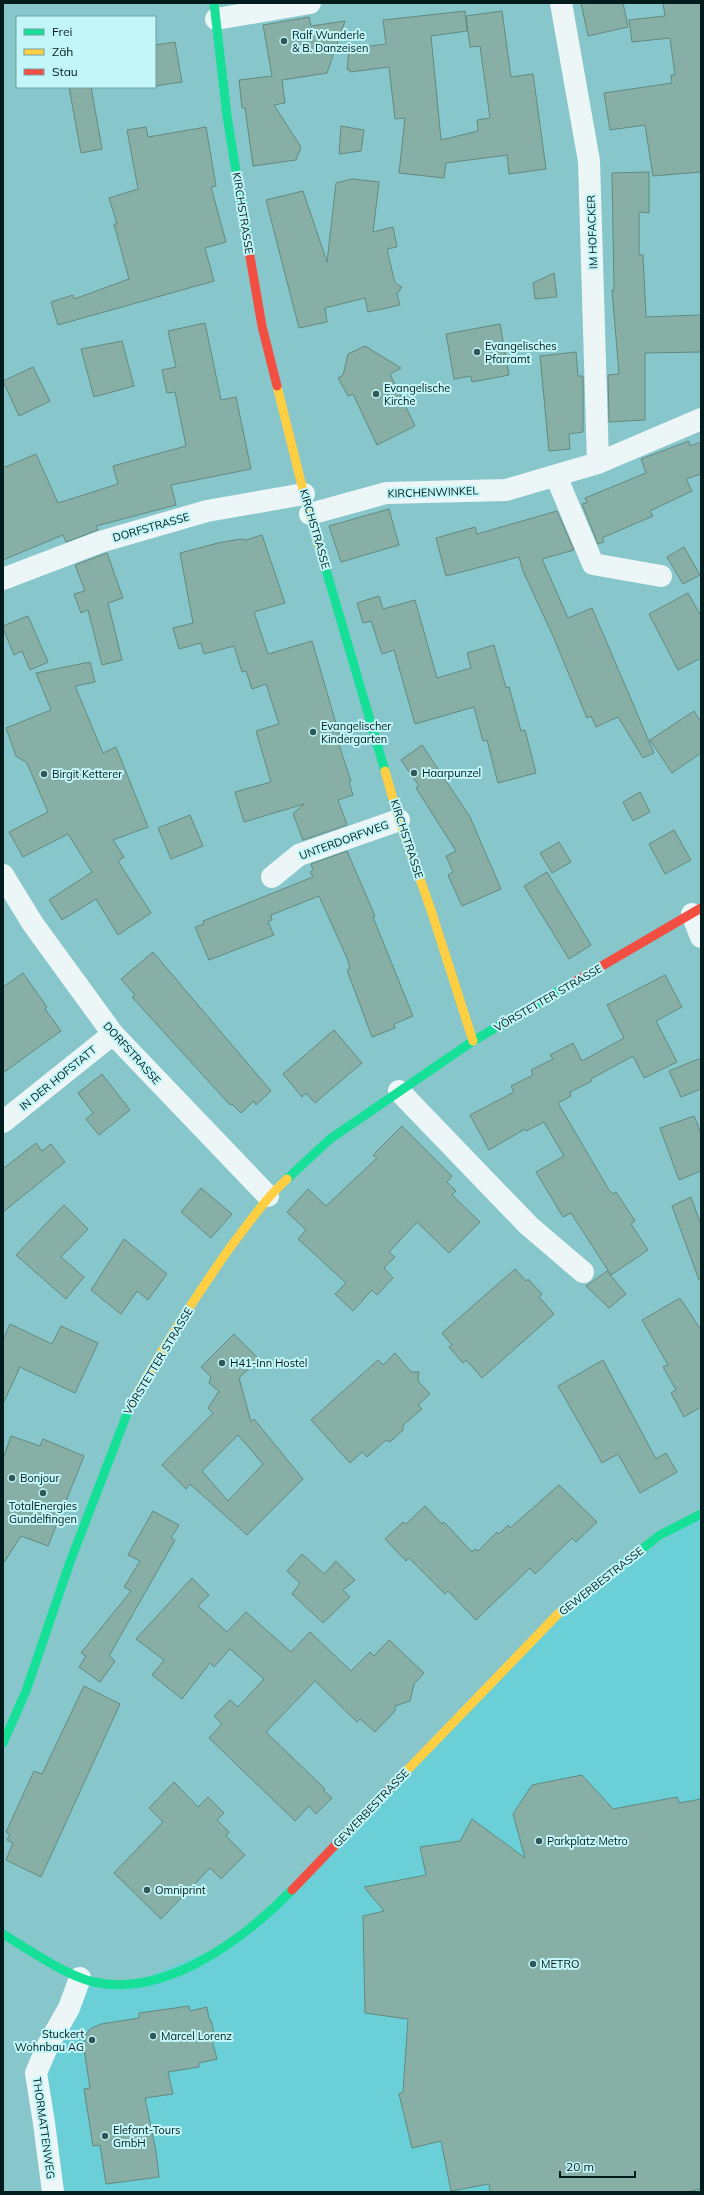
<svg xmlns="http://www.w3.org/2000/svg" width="704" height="2195" viewBox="0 0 704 2195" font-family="Mulish,sans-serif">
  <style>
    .built { fill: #6acfd6 }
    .building { fill: #88afa5; stroke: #638a80; fill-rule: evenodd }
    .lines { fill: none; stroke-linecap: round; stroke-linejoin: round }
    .street { stroke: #edf6f7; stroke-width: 22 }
    .fast { stroke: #16e098; stroke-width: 9 }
    .slow { stroke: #ffcf43; stroke-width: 9 }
    .jam { stroke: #f24e42; stroke-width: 9 }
    .poi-dot { fill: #315759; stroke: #c2f6f9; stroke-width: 1.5 }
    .labels { text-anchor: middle; stroke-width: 4; stroke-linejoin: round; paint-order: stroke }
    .poi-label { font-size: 11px; fill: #021b1c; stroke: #c2f6f9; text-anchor: start }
    .street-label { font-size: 11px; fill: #021b1c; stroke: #c2f6f9 }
  </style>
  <rect width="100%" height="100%" fill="#87c6ca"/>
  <path class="built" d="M 701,1514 L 701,2192 L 53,2192 L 44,2123 L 48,2045 L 80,1978 L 133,1983 L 239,1938 L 559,1613 Z"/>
  <path class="building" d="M 581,3 L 623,3 L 628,27 L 588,36 Z
    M 663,3 L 701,3 L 701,172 L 653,176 L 645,125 L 610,130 L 604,93 L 672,83 L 671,75 L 675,75 L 670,38 L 632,42 L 629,20 L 665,16 Z
    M 465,11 L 467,31 L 431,36 L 441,140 L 478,131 L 477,120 L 490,118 L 480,46 L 470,47 L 466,16 L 502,11 L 511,77 L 533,74 L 546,169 L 509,174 L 507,155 L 446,163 L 444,178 L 399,173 L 405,118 L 395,119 L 389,67 L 350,72 L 349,69 L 347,70 L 349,49 L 386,44 L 383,20 Z
    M 309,17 L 311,26 L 345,21 L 327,73 L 282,80 L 285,103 L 274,105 L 301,147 L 296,160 L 253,166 L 245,108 L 242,108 L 239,80 L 272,76 L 263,25 Z
    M 175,42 L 182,82 L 155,86 L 155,45 Z
    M 69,87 L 91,87 L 102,149 L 81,153 Z
    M 341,126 L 364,130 L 361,151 L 339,154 Z
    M 146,127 L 148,137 L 206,127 L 216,186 L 211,187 L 226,242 L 205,248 L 214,281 L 58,325 L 51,302 L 73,295 L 74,299 L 129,279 L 114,224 L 117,224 L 109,198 L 138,189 L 127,130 Z
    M 649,172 L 649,213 L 639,212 L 639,255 L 643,255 L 646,317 L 701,315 L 701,352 L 645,353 L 645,420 L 609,422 L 608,375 L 619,374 L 612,290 L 614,290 L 612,173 Z
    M 352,179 L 379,182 L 373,232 L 393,227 L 397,247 L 387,249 L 395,283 L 402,287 L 397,294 L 400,305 L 368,312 L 365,298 L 325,308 L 327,322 L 299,328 L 266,200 L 303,191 L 327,262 L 336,183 Z
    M 554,273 L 557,297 L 535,299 L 533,283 Z
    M 205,323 L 221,400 L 236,397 L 251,469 L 171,485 L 176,505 L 96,526 L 98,530 L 66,542 L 63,535 L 3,560 L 3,468 L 36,454 L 58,503 L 118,484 L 113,466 L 186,446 L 175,392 L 167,393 L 162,370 L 176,367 L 168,331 Z
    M 500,324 L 509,375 L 472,382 L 471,376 L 454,379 L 446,334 Z
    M 122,341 L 134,386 L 94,397 L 81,349 Z
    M 365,346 L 401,368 L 390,374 L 415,426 L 377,445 L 353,394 L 348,396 L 338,378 L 343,375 L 348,354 Z
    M 576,352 L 578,376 L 583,376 L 583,432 L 569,434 L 570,449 L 549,451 L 540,356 Z
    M 33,367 L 50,401 L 19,416 L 3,381 Z
    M 689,441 L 690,446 L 701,442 L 701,474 L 686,479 L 692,491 L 650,511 L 653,516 L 602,538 L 604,542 L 598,544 L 582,504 L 587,503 L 585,498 L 646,473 L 641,459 Z
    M 389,509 L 399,545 L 341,562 L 329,526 Z
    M 557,511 L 574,550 L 542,559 L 568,618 L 592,608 L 654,753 L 643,758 L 618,717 L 596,727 L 591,716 L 587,718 L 553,636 L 523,571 L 519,557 L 446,576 L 436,538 L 475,527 L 477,534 Z
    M 262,535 L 285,603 L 254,612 L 268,654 L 312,641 L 342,744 L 339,745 L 351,781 L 349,782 L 353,795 L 338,800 L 347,825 L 303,840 L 293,814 L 304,804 L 244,822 L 235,792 L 271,782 L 256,731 L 279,724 L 266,684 L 252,689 L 246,671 L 242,672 L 234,646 L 204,654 L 201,643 L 179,649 L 173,628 L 193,623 L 180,553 L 218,543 L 241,539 L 246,540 Z
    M 684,547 L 700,575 L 683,584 L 667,557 Z
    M 107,553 L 123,598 L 108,603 L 122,660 L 102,665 L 88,610 L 81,613 L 74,594 L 85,591 L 75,565 Z
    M 688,593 L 701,616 L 701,658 L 678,670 L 649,614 Z
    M 379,596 L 383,609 L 415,600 L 437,678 L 471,668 L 467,653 L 494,645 L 506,688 L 509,687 L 521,731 L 525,730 L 536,773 L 498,783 L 487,740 L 483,741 L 474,707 L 415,724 L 394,650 L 382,654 L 371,621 L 363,623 L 357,603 Z
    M 28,616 L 48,662 L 30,670 L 22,651 L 14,655 L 3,628 L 3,626 Z
    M 90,662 L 95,682 L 75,686 L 103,753 L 116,747 L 148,827 L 113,840 L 124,857 L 118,861 L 151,913 L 118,935 L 96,899 L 62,920 L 49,900 L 92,872 L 68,834 L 23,857 L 9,832 L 48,812 L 27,763 L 16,756 L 6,728 L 51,710 L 36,673 Z
    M 694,711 L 701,722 L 701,753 L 672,773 L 650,740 Z
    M 422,745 L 470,817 L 501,889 L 462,906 L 448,875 L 453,872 L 446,856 L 456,851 L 416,788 L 419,786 L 401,760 Z
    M 640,792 L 650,812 L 633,821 L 623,802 Z
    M 190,815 L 203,846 L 171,859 L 158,828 Z
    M 674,830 L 691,860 L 665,874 L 649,844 Z
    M 559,842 L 571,862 L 552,873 L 540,853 Z
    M 347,851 L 375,916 L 373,917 L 413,1016 L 394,1024 L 395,1028 L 372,1037 L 347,970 L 350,969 L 347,958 L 319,896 L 271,915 L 272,920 L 268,922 L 274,935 L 209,960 L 195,927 L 204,924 L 203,921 L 313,877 L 310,872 L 313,870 L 311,864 Z
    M 547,872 L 591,945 L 569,959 L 524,886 Z
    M 153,952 L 271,1091 L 256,1105 L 254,1101 L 241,1113 L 232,1104 L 230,1105 L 132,997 L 135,995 L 121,979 Z
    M 23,973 L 47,1007 L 45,1009 L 61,1031 L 3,1073 L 3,987 Z
    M 665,975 L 682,1007 L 656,1021 L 677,1062 L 644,1078 L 633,1056 L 591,1079 L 592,1081 L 570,1092 L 571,1096 L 558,1103 L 609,1190 L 613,1194 L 616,1192 L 635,1221 L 631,1224 L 648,1250 L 611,1275 L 571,1213 L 563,1217 L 536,1172 L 564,1156 L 544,1122 L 526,1131 L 525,1129 L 489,1150 L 470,1115 L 514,1092 L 511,1086 L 533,1075 L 531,1070 L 553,1059 L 550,1055 L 573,1043 L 582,1061 L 624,1038 L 607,1005 Z
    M 334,1030 L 362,1063 L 315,1103 L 306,1093 L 302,1097 L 283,1074 Z
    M 701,1058 L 701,1089 L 681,1097 L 669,1071 Z
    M 102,1074 L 130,1110 L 99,1135 L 86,1119 L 93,1113 L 78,1093 Z
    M 694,1116 L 701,1133 L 701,1171 L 679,1180 L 660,1128 Z
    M 402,1126 L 452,1176 L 447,1182 L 456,1191 L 452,1195 L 480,1222 L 449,1253 L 417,1222 L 389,1252 L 395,1257 L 384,1268 L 393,1278 L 377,1295 L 372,1290 L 353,1311 L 335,1294 L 346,1283 L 298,1239 L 306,1230 L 287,1212 L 308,1189 L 326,1206 L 377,1158 L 373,1155 Z
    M 36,1143 L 42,1151 L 51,1144 L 65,1162 L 3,1212 L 3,1169 Z
    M 201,1188 L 232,1214 L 211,1238 L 181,1212 Z
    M 691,1197 L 701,1225 L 701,1279 L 699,1280 L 672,1206 Z
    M 64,1205 L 88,1229 L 61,1257 L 84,1277 L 66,1299 L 16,1255 Z
    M 124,1239 L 167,1274 L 148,1300 L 137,1291 L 121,1314 L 91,1290 Z
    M 515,1269 L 526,1281 L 528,1279 L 542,1294 L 539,1297 L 554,1314 L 482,1378 L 466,1360 L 463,1363 L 449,1347 L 452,1345 L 442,1333 Z
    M 607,1271 L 626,1294 L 609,1308 L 586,1286 Z
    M 680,1298 L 701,1330 L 701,1407 L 684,1417 L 671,1393 L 676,1390 L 663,1367 L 668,1365 L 642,1320 Z
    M 10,1324 L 52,1344 L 61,1326 L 98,1343 L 75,1393 L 20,1367 L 3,1404 L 3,1340 Z
    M 234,1334 L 259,1359 L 239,1378 L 251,1422 L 254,1419 L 303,1479 L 247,1535 L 190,1484 L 186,1489 L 162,1465 L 213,1413 L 208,1408 L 219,1391 L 209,1383 L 211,1377 L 201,1367 ZM 238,1435 L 263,1464 L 228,1501 L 202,1471 Z
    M 395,1353 L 411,1372 L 419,1372 L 418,1381 L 430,1394 L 418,1405 L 422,1409 L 403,1425 L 403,1430 L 390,1442 L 386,1440 L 367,1457 L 362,1452 L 350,1463 L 311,1420 L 378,1360 L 383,1365 Z
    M 603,1360 L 656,1459 L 666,1453 L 677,1472 L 640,1493 L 618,1454 L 602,1463 L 558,1386 Z
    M 11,1436 L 40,1446 L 43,1439 L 84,1456 L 48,1546 L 21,1536 L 3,1564 L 3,1459 Z
    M 559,1485 L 597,1522 L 576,1542 L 572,1538 L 535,1574 L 530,1568 L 476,1620 L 448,1591 L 445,1594 L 409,1558 L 406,1561 L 385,1539 L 403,1522 L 406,1524 L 425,1506 L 442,1524 L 444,1522 L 472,1552 L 475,1549 L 478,1551 L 497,1532 L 499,1534 L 508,1525 L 510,1528 Z
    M 153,1511 L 179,1525 L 171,1538 L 175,1540 L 109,1656 L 115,1661 L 100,1682 L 79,1667 L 86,1656 L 81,1653 L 131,1591 L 124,1587 L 140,1561 L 128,1555 Z
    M 302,1554 L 324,1574 L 336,1561 L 355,1580 L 343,1590 L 350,1597 L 323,1623 L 292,1594 L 300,1583 L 287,1571 Z
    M 192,1578 L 209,1595 L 198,1606 L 227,1632 L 246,1612 L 291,1652 L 310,1632 L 351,1671 L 370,1652 L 374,1656 L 389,1640 L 424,1673 L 414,1684 L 410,1701 L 395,1706 L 395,1711 L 375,1732 L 360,1719 L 357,1722 L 315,1681 L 266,1732 L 325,1789 L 324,1791 L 332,1798 L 316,1814 L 309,1806 L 295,1821 L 209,1738 L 222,1724 L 214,1716 L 230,1700 L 238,1707 L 264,1679 L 230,1649 L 214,1667 L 210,1663 L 182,1699 L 152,1675 L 164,1660 L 136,1639 Z
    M 84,1686 L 120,1704 L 41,1877 L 6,1860 L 13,1843 L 7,1840 L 10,1834 L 6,1832 L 34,1771 L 42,1774 Z
    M 582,1775 L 613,1809 L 677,1797 L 679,1803 L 701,1799 L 701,2189 L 686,2192 L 490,2192 L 489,2184 L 451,2191 L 441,2141 L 412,2148 L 399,2094 L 403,2092 L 408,2019 L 365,2013 L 363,1916 L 384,1911 L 364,1887 L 426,1875 L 420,1847 L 460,1841 L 472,1819 L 525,1858 L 513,1814 L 532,1785 Z
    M 174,1782 L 198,1807 L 208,1797 L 224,1813 L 217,1820 L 229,1832 L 226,1836 L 245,1855 L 221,1879 L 210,1868 L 161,1919 L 114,1873 L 163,1822 L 149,1808 Z
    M 189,2006 L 190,2011 L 207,2007 L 209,2019 L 211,2020 L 214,2033 L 211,2037 L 217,2059 L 199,2063 L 199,2067 L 168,2072 L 173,2094 L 145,2098 L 156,2151 L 159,2177 L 106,2184 L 100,2145 L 93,2146 L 84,2089 L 90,2088 L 84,2049 L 85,2036 L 90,2029 L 101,2024 L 139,2018 L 139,2013 Z"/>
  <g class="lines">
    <path class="street" d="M 561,3 L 589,161 L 598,463
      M 216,19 L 310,3
      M 556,476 L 593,564 L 661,576
      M 310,514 L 386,493 L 506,490 L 598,463 L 701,419
      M 3,579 L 100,542 L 207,511 L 304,494
      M 3,875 L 33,924 L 113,1034 L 268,1196
      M 272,877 L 299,855 L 399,820
      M 692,914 L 701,937
      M 399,1091 L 528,1225 L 583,1272
      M 3,1122 L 113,1034
      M 53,2192 L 44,2123 L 36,2073 L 48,2045 L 69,2008 L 80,1978"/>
    <path class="fast" d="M 214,3 L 227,116 L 248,245
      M 322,556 L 385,771
      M 287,1179 L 330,1139 L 473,1041 L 571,984
      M 576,1600 L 660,1535 L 701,1514
      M 3,1743 L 26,1691 L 70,1562 L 130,1406
      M 3,1934 C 28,1949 66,1976 94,1982 C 167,1998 245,1938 292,1890"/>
    <path class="slow" d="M 277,386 L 304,494 L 322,556
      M 385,771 L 399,820 L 431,910 L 473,1041
      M 130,1406 C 160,1352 193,1300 229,1249 C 248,1224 264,1200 287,1179
      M 391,1787 L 559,1613 L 576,1600"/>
    <path class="jam" d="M 248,245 L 262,326 L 277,386
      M 571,984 L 701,908
      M 292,1890 L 391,1787"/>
  </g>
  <g class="poi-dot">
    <circle cx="284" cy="41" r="4"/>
    <circle cx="477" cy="352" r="4"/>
    <circle cx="376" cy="394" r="4"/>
    <circle cx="313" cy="732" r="4"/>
    <circle cx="414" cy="773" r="4"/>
    <circle cx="44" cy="774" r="4"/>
    <circle cx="222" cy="1363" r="4"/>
    <circle cx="12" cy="1478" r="4"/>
    <circle cx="43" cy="1493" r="4"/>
    <circle cx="539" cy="1841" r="4"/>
    <circle cx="147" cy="1890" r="4"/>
    <circle cx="533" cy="1964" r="4"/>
    <circle cx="153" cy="2036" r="4"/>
    <circle cx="92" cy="2040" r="4"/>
    <circle cx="105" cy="2136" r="4"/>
  </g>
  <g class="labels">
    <g class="poi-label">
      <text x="292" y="39">Ralf Wunderle<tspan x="292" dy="13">&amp; B. Danzeisen</tspan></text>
      <text x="485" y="350">Evangelisches<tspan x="485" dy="13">Pfarramt</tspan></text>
      <text x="384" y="392">Evangelische<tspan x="384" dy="13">Kirche</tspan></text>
      <text x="321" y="730">Evangelischer<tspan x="321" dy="13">Kindergarten</tspan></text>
      <text x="422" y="777">Haarpunzel</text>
      <text x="52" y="778">Birgit Ketterer</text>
      <text x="230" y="1367">H41-Inn Hostel</text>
      <text x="20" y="1482">Bonjour</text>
      <text x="43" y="1510" text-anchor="middle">TotalEnergies<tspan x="43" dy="13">Gundelfingen</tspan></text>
      <text x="547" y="1845">Parkplatz Metro</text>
      <text x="155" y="1894">Omniprint</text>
      <text x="541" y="1968">METRO</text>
      <text x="84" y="2038" text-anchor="end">Stuckert<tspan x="84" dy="13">Wohnbau AG</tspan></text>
      <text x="161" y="2040">Marcel Lorenz</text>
      <text x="113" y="2134">Elefant-Tours<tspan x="113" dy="13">GmbH</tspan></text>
    </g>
    <g class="street-label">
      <text transform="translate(243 213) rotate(81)" y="4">KIRCHSTRASSE</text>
      <text transform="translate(592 232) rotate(-92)" y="4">IM HOFACKER</text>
      <text transform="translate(433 492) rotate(-2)" y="4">KIRCHENWINKEL</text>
      <text transform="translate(151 527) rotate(-16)" y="4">DORFSTRASSE</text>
      <text transform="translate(315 529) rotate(74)" y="4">KIRCHSTRASSE</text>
      <text transform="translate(407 839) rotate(72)" y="4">KIRCHSTRASSE</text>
      <text transform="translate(344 840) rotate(-20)" y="4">UNTERDORFWEG</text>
      <text transform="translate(548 998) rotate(-30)" y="4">VÖRSTETTER STRASSE</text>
      <text transform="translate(132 1053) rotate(48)" y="4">DORFSTRASSE</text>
      <text transform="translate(58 1078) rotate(-39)" y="4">IN DER HOFSTATT</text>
      <text transform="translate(158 1361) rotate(-59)" y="4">VÖRSTETTER STRASSE</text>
      <text transform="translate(601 1581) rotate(-38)" y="4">GEWERBESTRASSE</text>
      <text transform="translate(371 1808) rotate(-46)" y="4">GEWERBESTRASSE</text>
      <text transform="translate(44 2128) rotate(82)" y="4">THORMATTENWEG</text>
    </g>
  </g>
  <rect width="704" height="2195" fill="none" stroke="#021b1c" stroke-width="8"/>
  <rect x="16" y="16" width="140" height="72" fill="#c2f6f9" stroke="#759ea1"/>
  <rect x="24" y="29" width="20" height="6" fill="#16e098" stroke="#759ea1"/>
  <text x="52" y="36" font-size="12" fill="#021b1c">Frei</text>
  <rect x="24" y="49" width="20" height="6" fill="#ffcf43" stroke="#759ea1"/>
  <text x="52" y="56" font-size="12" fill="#021b1c">Zäh</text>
  <rect x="24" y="69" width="20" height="6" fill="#f24e42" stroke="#759ea1"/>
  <text x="52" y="76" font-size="12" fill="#021b1c">Stau</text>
  <path d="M560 2171v6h75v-6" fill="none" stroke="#021b1c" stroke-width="2"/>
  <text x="566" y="2171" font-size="12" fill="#021b1c" stroke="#c2f6f9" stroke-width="3" paint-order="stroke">20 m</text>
</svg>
